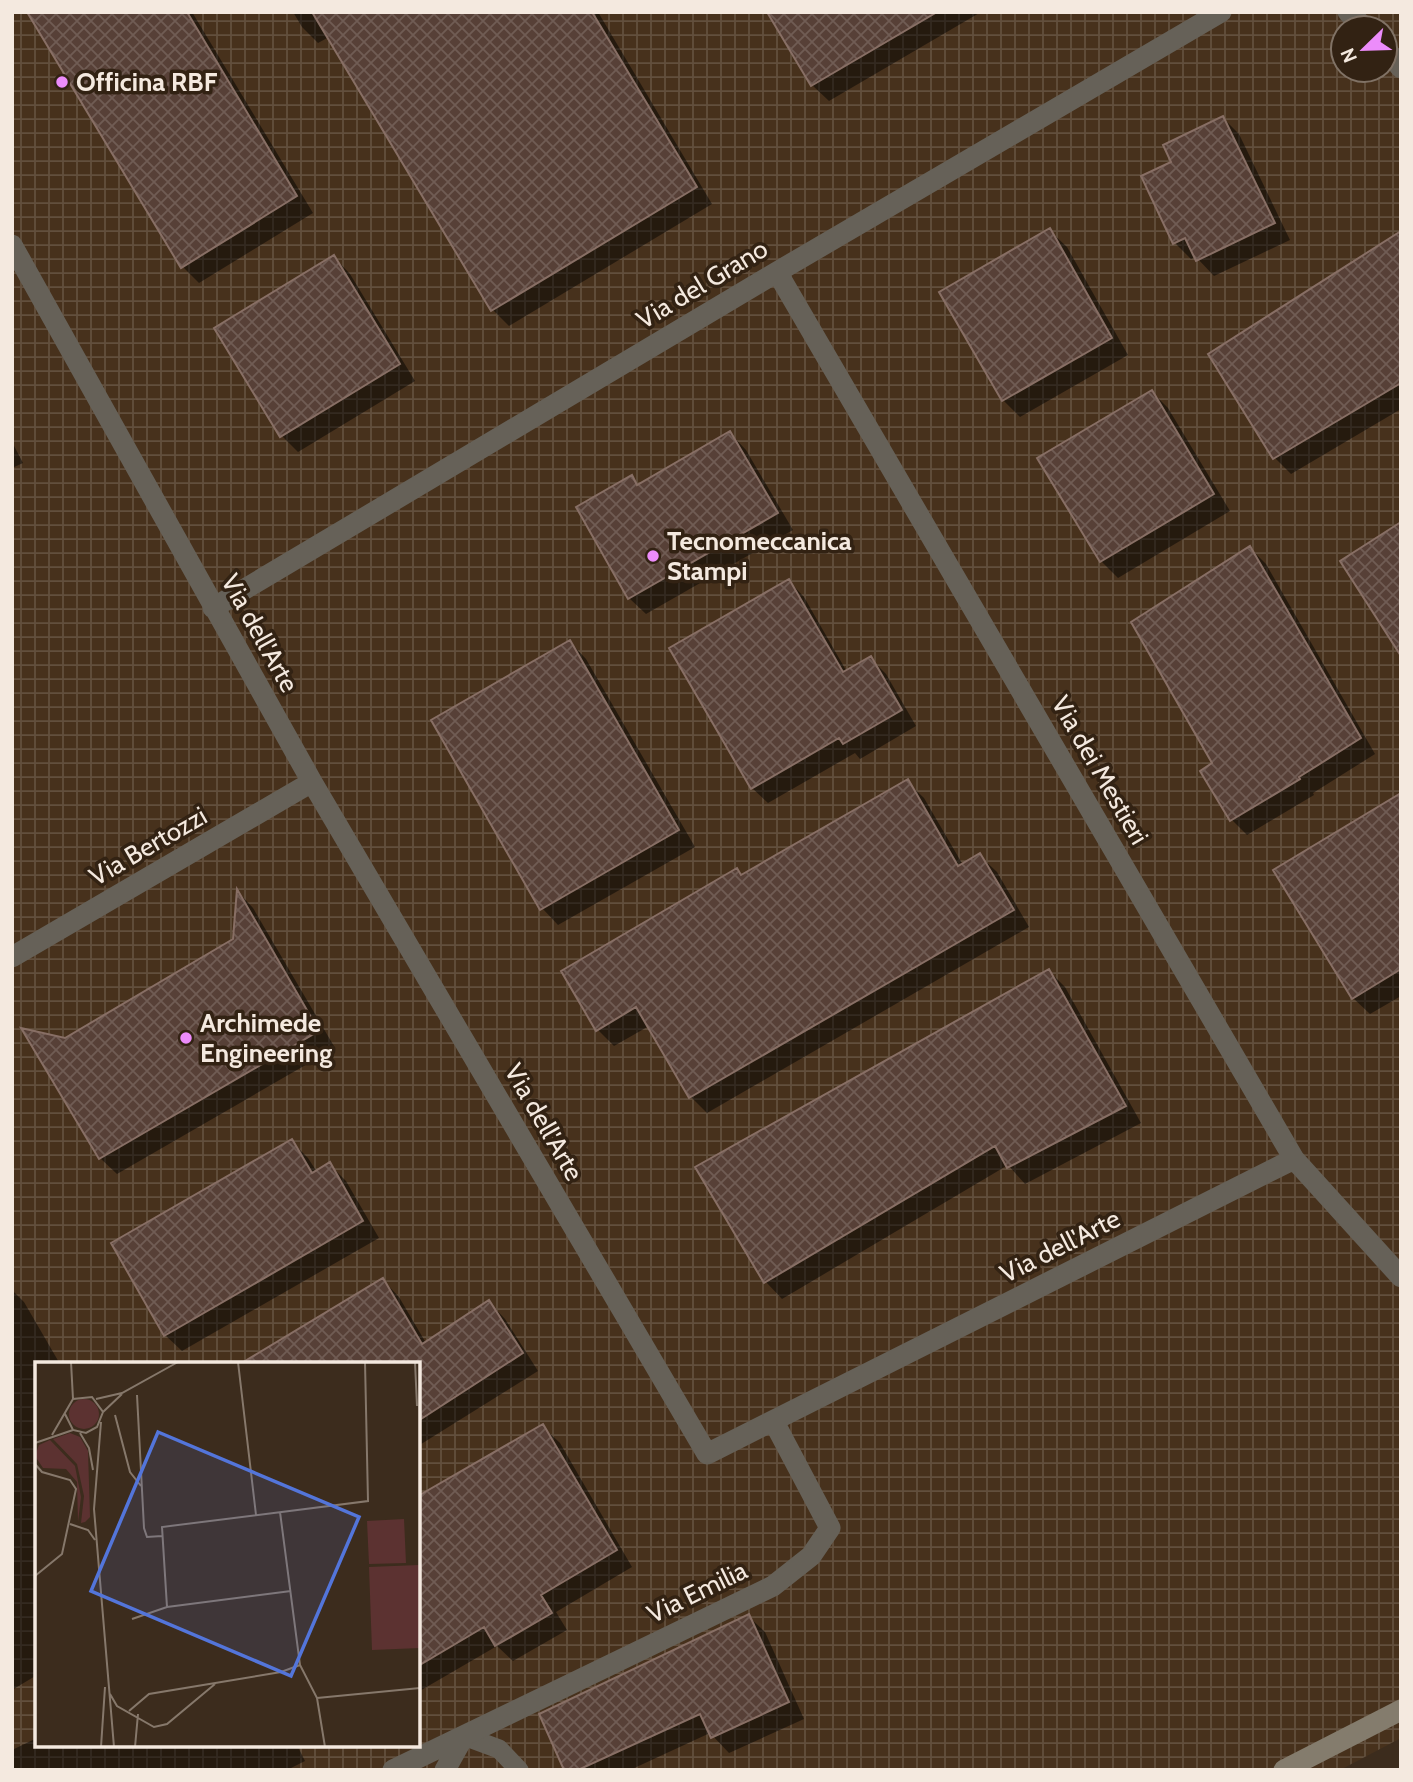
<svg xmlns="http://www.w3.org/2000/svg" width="1413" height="1782" viewBox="0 0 1413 1782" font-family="Cabin,sans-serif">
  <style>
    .industrial { fill: url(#industrial-grid); fill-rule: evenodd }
    .shadow { fill: #0007 }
    .building { fill: url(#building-cross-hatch); stroke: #886f65; stroke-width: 2 }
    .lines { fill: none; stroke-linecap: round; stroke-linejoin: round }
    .lane { stroke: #666158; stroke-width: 19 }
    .street { stroke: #666158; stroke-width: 21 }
    .secondary { stroke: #847c6d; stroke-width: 21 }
    .poi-dot { fill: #ec8cfa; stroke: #322213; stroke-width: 2.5 }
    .labels { text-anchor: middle; stroke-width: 7; stroke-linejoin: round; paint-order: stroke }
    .poi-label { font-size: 26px; font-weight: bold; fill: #f4e9df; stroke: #322213; text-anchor: start }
    .street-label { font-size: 26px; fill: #f4e9df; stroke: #322213 }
    .inset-road { fill: none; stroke: #86786b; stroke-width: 2 }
    .view { fill: #5375da; fill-opacity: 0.15; stroke: #5375da; stroke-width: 3.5 }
    .inset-edge { fill: none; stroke: #f4e9df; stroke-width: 3.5 }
  </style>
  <defs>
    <pattern id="industrial-grid" width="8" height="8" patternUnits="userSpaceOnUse" patternTransform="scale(1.75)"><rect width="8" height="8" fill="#47311c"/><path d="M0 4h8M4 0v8" fill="none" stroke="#624f3d"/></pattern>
    <pattern id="building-cross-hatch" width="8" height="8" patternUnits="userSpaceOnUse" patternTransform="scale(1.75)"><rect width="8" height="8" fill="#574037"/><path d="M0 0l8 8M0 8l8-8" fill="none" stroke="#705c54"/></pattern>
  </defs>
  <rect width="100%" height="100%" fill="#3c2c1d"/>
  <path class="industrial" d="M 12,12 L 1401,12 L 1401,1738 L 1340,1770 L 12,1770 ZM 1343,28 L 1385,28 L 1385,70 L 1343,70 ZM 37,1364 L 418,1364 L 418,1745 L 37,1745 Z"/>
  <path class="shadow" d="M 53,12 L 192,12 L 313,213 L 199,283 L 183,267 Z
    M 293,12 L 598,12 L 712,204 L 509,326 L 492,309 L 329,37 L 318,43 L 302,27 Z
    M 770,12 L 981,12 L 829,101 L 812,85 Z
    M 1223,118 L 1239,134 L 1290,240 L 1214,276 L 1196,257 L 1191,259 L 1175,243 L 1173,163 Z
    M 1050,231 L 1067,247 L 1128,355 L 1020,417 L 1003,400 Z
    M 1401,233 L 1401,409 L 1291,474 L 1275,458 Z
    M 334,257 L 350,274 L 415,381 L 298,452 L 282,436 Z
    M 1152,392 L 1168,408 L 1230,511 L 1118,578 L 1101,561 Z
    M 730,433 L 746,450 L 793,530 L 646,614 L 629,598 L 631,478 L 639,485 Z
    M 12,442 L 23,463 L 12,468 Z
    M 1250,548 L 1266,564 L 1375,754 L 1313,793 L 1314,795 L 1247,835 L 1231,819 L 1215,764 Z
    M 789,581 L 804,597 L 847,672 L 870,658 L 886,674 L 916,726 L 860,759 L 855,753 L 768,803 L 752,788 Z
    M 570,642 L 586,659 L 695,847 L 558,925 L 542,908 Z
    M 907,782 L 924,798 L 963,865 L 980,856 L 997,872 L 1029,927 L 707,1113 L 691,1097 L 649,1026 L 614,1046 L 598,1030 L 737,871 L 743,876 Z
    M 1401,795 L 1401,996 L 1370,1014 L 1353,998 Z
    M 239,893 L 253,908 L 335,1048 L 117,1174 L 100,1158 L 66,1040 L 235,940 Z
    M 1049,971 L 1065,987 L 1141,1123 L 1025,1184 L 1008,1165 L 782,1299 L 766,1282 L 698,1167 Z
    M 292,1142 L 308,1158 L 317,1172 L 330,1165 L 346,1181 L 379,1238 L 182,1351 L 165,1335 Z
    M 383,1280 L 399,1297 L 426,1343 L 489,1302 L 505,1319 L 538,1371 L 418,1446 L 418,1364 Z
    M 12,1290 L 24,1302 L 60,1364 L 37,1364 L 37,1675 L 12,1690 Z
    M 543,1427 L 560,1443 L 632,1567 L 556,1612 L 567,1630 L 513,1661 L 497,1646 L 418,1692 L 418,1498 Z
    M 748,1616 L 765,1632 L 804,1719 L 729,1753 L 710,1733 L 630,1770 L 566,1770 Z
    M 37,1738 L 37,1745 L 297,1745 L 305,1761 L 287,1770 L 12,1770 L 12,1750 Z"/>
  <path class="building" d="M 27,12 L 187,12 L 297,196 L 181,268 Z
    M 312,12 L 592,12 L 697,187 L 491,311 Z
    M 767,12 L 937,12 L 811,86 Z
    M 1223,116 L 1275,223 L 1196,261 L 1185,238 L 1173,244 L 1141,176 L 1171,162 L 1163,145 Z
    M 1050,228 L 1112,338 L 1002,401 L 939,292 Z
    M 1401,231 L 1401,383 L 1273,459 L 1208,354 Z
    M 334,255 L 400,364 L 280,437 L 214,328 Z
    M 1152,390 L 1214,494 L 1100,562 L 1037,458 Z
    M 730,431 L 778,513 L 628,599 L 576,507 L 632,475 L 637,485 Z
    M 1401,522 L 1401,656 L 1340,561 Z
    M 1250,546 L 1361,738 L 1299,777 L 1300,779 L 1230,821 L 1200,771 L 1212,763 L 1131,622 Z
    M 789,579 L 843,672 L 871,656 L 902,710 L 843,744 L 839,738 L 751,789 L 669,648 Z
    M 570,640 L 679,830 L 540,910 L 431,720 Z
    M 908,779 L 958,866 L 980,853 L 1014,910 L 689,1098 L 636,1007 L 596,1031 L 561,971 L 737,868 L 741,875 Z
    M 1401,793 L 1401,969 L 1352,999 L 1273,870 Z
    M 237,889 L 319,1031 L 99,1159 L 21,1028 L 65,1038 L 233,939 Z
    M 1049,969 L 1126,1106 L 1007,1168 L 995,1146 L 764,1283 L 695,1167 Z
    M 292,1139 L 312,1173 L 330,1162 L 363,1221 L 164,1336 L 111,1243 Z
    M 383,1278 L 422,1344 L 489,1300 L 523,1353 L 418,1421 L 418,1364 L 240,1364 Z
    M 543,1424 L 617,1550 L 541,1595 L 552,1613 L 495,1646 L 484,1627 L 418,1666 L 418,1496 Z
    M 749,1614 L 789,1702 L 711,1738 L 700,1714 L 578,1770 L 564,1770 L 539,1714 Z"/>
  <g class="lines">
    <path class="lane" d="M 464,1736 L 499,1749 L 519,1770"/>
    <path class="street" d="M 1348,12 L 1365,28
      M 1385,48 L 1401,68
      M 12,245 L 312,782 L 707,1454 L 1294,1159
      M 777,272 L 1294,1159 L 1401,1277
      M 213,608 L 777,272 L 1221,12
      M 12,957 L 312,782
      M 393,1770 L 773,1586 L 811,1556 L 830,1528 L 774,1422
      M 445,1770 L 464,1736"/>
    <path class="secondary" d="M 1284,1770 L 1401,1710"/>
  </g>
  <g class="poi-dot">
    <circle cx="62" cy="82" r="7"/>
    <circle cx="653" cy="556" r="7"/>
    <circle cx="186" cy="1038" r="7"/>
  </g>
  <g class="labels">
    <g class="poi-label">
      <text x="76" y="91">Officina RBF</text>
      <text x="667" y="550">Tecnomeccanica<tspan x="667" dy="30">Stampi</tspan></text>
      <text x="200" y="1032">Archimede<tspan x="200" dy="30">Engineering</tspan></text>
    </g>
    <g class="street-label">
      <text transform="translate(702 284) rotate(-31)" y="9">Via del Grano</text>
      <text transform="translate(260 633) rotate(61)" y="9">Via dell'Arte</text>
      <text transform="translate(1100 770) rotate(60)" y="9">Via dei Mestieri</text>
      <text transform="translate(148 846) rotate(-30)" y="9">Via Bertozzi</text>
      <text transform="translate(544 1122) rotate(60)" y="9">Via dell'Arte</text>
      <text transform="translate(1060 1246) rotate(-27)" y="9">Via dell'Arte</text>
      <text transform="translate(697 1592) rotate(-26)" y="9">Via Emilia</text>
    </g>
  </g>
  <g transform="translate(35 1362)">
    <rect width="385" height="385" fill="#3c2c1d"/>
    <path d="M34 52a15 15 0 1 1 30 0a15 15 0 1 1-30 0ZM 35,71 L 45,75 L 53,89 L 55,155 L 50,160 L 46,161 L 49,134 L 42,102 L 18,77 ZM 15,78 L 40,104 L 46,135 L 43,160 L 42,120 L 31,107 L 8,106 L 0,94 L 4,83 ZM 369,157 L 371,201 L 334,202 L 332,159 ZM 384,203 L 385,286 L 337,288 L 334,205 Z" fill="#5c3231"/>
    <path class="inset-road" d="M 36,0 L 38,37M 203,0 L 221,153M 380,0 L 382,44M 102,33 L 109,166 L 112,175 L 127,174M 61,37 L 87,31 L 143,0M 68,50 L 87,32M 80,53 L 95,110 L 106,124M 66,60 L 59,147 L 79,385M 45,71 L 54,86 L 58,108M 17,73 L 38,37 L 57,35 L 68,50 L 62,65 L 51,71 L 38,68 L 30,52M 0,81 L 38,68M 0,102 L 7,110 L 35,118 L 41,127 L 27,192 L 0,214M 245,150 L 265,303 L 282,336 L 290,385M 35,162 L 53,168 L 60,178M 132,245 L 127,165 L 333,139 L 330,0M 97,257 L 132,245 L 256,229M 75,332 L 82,344 L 119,365 L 132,362 L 180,322M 282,336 L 385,326M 94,349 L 114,332 L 246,310 L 265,303M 66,385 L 70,325M 100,385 L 103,352"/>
    <path class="view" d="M 123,70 L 324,155 L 256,314 L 56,229 Z"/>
    <rect width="385" height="385" class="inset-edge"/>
  </g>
  <rect width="1413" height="1782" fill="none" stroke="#f4e9df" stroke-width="28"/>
  <g transform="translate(1364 49) rotate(247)"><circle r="33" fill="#322213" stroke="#807265" stroke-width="2"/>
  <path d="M0-5L12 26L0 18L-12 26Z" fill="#ec8cfa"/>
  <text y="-10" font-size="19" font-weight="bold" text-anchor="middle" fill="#f4e9df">N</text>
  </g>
</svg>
